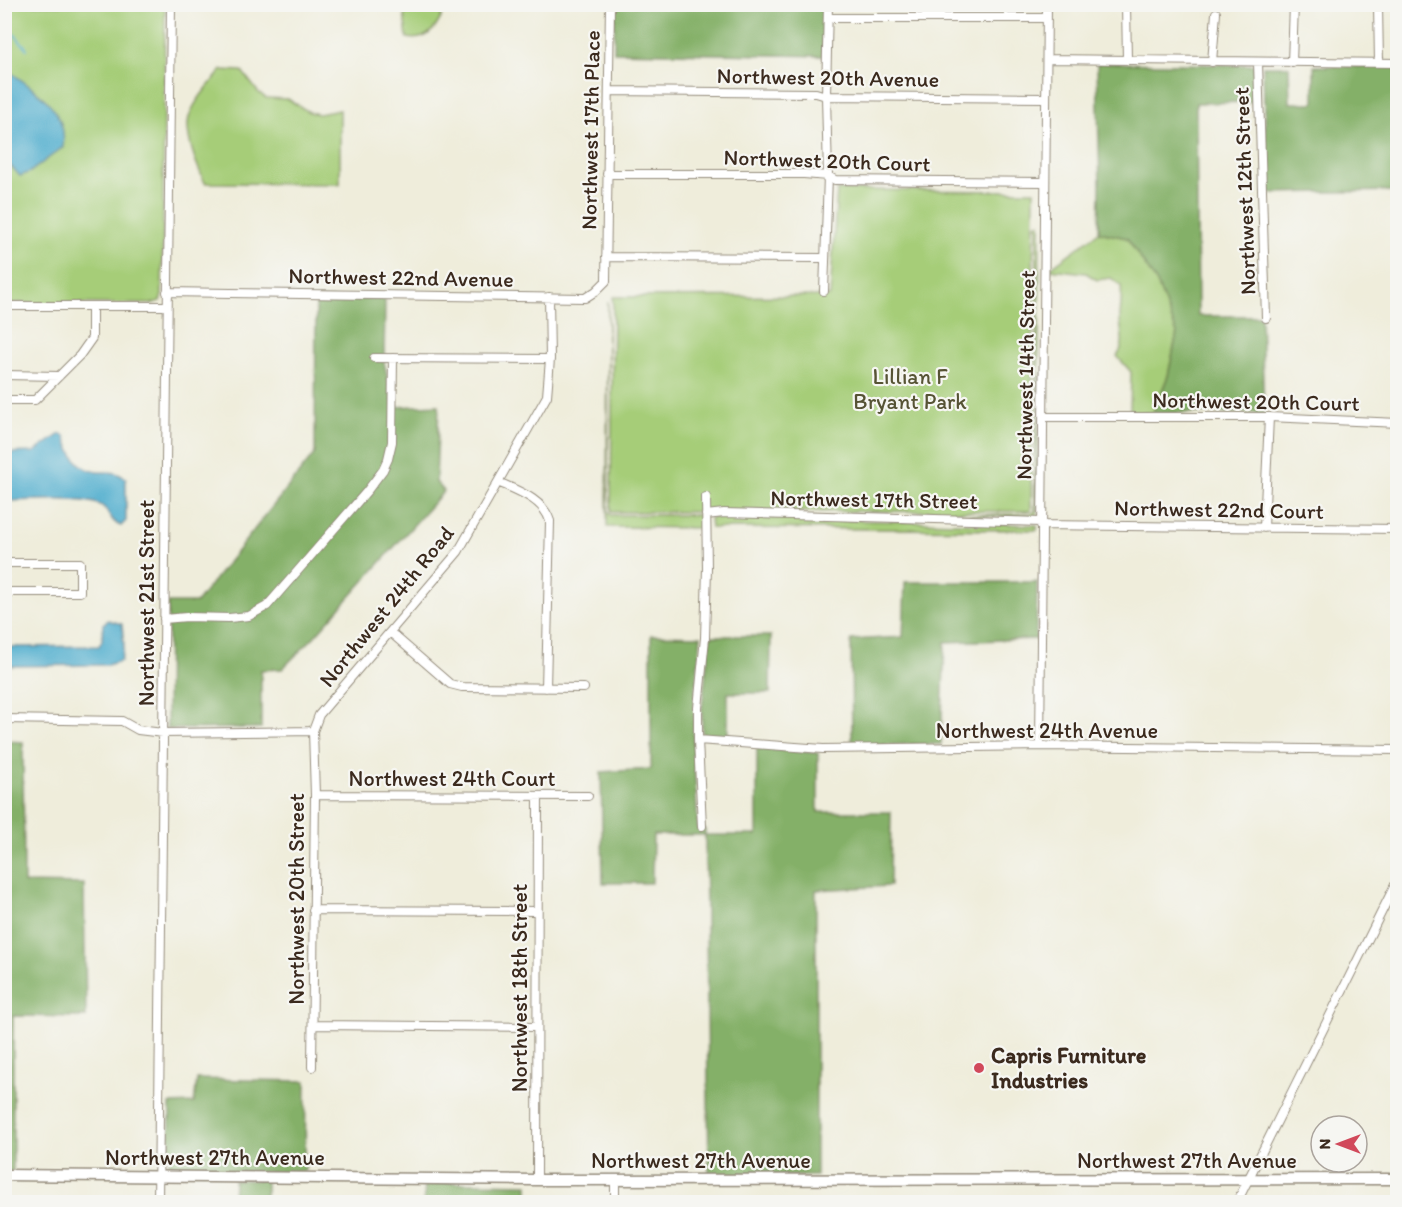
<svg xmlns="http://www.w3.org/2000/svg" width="1402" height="1207" viewBox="0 0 1402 1207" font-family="Itim,sans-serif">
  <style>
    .green { fill: #a6cd78; stroke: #707c4b; stroke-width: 1.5 }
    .forest { fill: #84b068; stroke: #606d43; stroke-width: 1.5 }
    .water { fill: #50adce; stroke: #466c76; stroke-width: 1.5 }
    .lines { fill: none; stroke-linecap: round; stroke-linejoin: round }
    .stream { stroke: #50adce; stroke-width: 2 }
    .minor-casing { stroke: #958c7c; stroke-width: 10 }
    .tertiary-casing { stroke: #958c7c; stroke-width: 13 }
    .minor { stroke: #fff; stroke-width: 8 }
    .tertiary { stroke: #fff; stroke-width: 10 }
    .poi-dot { fill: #d1495b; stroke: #f6f6f2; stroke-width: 2 }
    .labels { text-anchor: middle; stroke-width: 4.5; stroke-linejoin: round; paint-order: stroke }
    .street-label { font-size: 22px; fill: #3b2a1e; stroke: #f6f6f2 }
    .park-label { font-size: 22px; fill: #565334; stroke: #f6f6f2 }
    .poi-label { font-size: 22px; font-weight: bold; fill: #3b2a1e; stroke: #f6f6f2; text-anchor: start }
  </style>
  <rect width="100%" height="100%" fill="#f6f6f2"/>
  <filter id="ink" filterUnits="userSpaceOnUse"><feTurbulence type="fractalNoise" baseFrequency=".0167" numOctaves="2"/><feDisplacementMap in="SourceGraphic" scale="12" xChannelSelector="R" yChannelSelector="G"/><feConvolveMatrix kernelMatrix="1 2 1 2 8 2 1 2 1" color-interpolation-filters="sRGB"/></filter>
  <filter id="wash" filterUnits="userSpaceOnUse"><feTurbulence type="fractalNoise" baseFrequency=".008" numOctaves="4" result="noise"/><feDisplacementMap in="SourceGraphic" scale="24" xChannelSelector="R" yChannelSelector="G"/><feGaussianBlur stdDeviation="1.35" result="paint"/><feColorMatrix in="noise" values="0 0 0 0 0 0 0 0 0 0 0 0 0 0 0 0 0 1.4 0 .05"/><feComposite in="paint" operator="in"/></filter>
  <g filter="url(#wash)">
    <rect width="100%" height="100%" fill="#efeddb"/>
    <path class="green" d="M 5,5 L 165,5 L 162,296 L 160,301 L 151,304 L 5,303 Z
      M 403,5 L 403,4 L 445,5 C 441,23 429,43 407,38 Z
      M 222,70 L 242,71 L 258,92 L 266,98 L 288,99 L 309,112 L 319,114 L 340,110 L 340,184 L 205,183 C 197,166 187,142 188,123 C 189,106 211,83 222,70 Z
      M 837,190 L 1034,191 L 1031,511 L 611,512 L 613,297 L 830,296 Z
      M 1037,223 L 1040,223 L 1037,518 L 959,515 L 1031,514 L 1035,511 Z
      M 1099,232 L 1127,238 L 1157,283 L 1177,333 L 1168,376 L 1153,413 L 1130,413 L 1131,372 L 1117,356 C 1127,343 1119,329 1120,315 C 1121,304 1122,297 1121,286 L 1111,278 L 1097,280 L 1086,273 L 1049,269 Z
      M 608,301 L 608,512 L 611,515 L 702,515 L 702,528 L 607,527 Z
      M 724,517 L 1037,525 L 1037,530 L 711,528 L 710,518 Z"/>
    <path class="forest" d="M 615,5 L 824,5 L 823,56 L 614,52 Z
      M 1097,63 L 1254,65 L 1255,102 L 1196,103 L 1198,316 L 1261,316 L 1264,413 L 1153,413 L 1168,376 L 1177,333 L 1157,283 L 1127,238 L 1099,232 L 1100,189 Z
      M 1263,66 L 1289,66 L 1290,103 L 1314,103 L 1314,66 L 1397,67 L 1397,191 L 1266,193 L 1265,102 L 1264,102 Z
      M 316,299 L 385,299 L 384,362 L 394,407 L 439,405 L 436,482 L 444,491 L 315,636 L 282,669 L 261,670 L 261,728 L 167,729 L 168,603 L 196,603 L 315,453 Z
      M 905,582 L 1037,582 L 1036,639 L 945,642 L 941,744 L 852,745 L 851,640 L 903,637 Z
      M 651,635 L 701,636 L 694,707 L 693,743 L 698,829 L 705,829 L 705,835 L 757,835 L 757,748 L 818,753 L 818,812 L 891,812 L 890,886 L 816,890 L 816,1176 L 709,1176 L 705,835 L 653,835 L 652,883 L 603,883 L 601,772 L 651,769 Z
      M 710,636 L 771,636 L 770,693 L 728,693 L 728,738 L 702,736 L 702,708 Z
      M 4,741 L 23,742 L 24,883 L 84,884 L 86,1017 L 13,1016 L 13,1171 L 5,1171 Z
      M 197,1079 L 306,1081 L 305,1172 L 169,1172 L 170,1104 L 194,1103 Z
      M 234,1180 L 266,1180 L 266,1202 L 233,1202 Z
      M 425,1182 L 528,1184 L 528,1202 L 424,1202 Z"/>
    <path class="water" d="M 5,68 C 31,88 69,107 63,147 L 30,172 L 20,176 L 10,165 L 5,154 Z
      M 60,434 L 65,436 C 71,454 78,470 99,472 C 112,472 116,471 126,479 L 126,521 L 121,526 C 111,523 110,512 102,506 C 87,496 25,501 5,501 L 5,453 L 34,452 Z
      M 108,620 L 122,624 L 124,645 L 121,661 L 107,665 L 5,666 L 5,647 L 99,646 L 102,640 L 103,624 Z"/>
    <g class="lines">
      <path class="stream" d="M 4,27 L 16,36 L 27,49"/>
    </g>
  </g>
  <g filter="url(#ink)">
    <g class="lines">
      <g class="minor-casing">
        <path id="minor" d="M 1126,4 L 1127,60
          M 1378,4 L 1379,63
          M 828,18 L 1047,18
          M 1047,59 L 1398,63
          M 1212,62 L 1216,13
          M 1258,62 L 1266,318
          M 1292,63 L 1294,4
          M 609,91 L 816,93 L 826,96 L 1046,98
          M 607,174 L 804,174 L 828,176 L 835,180 L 1045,182
          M 606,257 L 825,258
          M 824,291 L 828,176 L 826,96 L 828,4
          M 167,292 L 585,298 L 596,291 L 606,281 L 610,4
          M 4,306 L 166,306
          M 374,358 L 550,359
          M 4,375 L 59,376
          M 4,400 L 35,400 L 80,355 L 92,338 L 92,306
          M 1043,417 L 1269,417 L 1398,423
          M 498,482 C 518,491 543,499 550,521 L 546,688
          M 706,515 L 724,513 L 1041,522
          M 1041,525 L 1398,529
          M 1264,528 L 1269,417
          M 4,563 L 80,563 L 80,592 L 4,592
          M 164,619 L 187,617 L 229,618 L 249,616 L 267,606 L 302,566 L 367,491 L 383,470 L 388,459 L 392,442 L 393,358
          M 390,632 L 450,684 L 462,687 L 584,688
          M 4,719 L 122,721 L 138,730 L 163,733 L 313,731 L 319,715 L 458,552 L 547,396 L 550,359 L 549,297
          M 698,740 L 823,749 L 1040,746 L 1398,750
          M 1040,746 L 1047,4
          M 315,795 L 588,796
          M 702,826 L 698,740 L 698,708 L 705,638 L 707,568 L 706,497
          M 313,910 L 537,911
          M 314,1025 L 537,1027
          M 312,1067 L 315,795 L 313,731
          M 537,1180 L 538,796
          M 615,1180 L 615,1202
          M 158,1202 L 171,4
          M 1237,1202 L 1398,879"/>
      </g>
      <g class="tertiary-casing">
        <path id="tertiary" d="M 4,1175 L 537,1180 L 1398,1179"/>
      </g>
      <use href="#minor" class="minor"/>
      <use href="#tertiary" class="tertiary"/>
    </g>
  </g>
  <circle class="poi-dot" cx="979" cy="1068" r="6"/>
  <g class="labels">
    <g class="street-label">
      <text transform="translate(828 77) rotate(1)" y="8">Northwest 20th Avenue</text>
      <text transform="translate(590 130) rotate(-89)" y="8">Northwest 17th Place</text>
      <text transform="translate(827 160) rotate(2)" y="8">Northwest 20th Court</text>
      <text transform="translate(1244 191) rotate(-92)" y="8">Northwest 12th Street</text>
      <text transform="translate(401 277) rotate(1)" y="8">Northwest 22nd Avenue</text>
      <text transform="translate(1025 375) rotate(-89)" y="8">Northwest 14th Street</text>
      <text transform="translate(1256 401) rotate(1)" y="8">Northwest 20th Court</text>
      <text transform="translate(874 499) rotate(1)" y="8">Northwest 17th Street</text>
      <text transform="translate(1219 509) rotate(1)" y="8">Northwest 22nd Court</text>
      <text transform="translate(146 603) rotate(-90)" y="8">Northwest 21st Street</text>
      <text transform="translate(386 606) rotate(-51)" y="8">Northwest 24th Road</text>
      <text x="1047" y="738">Northwest 24th Avenue</text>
      <text x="452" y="786">Northwest 24th Court</text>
      <text transform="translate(296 899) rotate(-90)" y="8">Northwest 20th Street</text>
      <text transform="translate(519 988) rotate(-90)" y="8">Northwest 18th Street</text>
      <text x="215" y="1165">Northwest 27th Avenue</text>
      <text x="701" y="1168">Northwest 27th Avenue</text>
      <text x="1187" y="1168">Northwest 27th Avenue</text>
    </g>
    <g class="park-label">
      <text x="910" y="384">Lillian F<tspan x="910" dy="25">Bryant Park</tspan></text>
    </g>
    <g class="poi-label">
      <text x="991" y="1063">Capris Furniture<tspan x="991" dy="25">Industries</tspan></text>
    </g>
  </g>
  <rect width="1402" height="1207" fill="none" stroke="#f6f6f2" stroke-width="24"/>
  <g transform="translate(1339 1144) rotate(270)"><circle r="28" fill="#f6f6f2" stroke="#aba49d" stroke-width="1.5"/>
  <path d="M0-4.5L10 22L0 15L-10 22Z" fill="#d1495b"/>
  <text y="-9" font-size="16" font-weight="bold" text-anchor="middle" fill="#3b2a1e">N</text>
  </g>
</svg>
